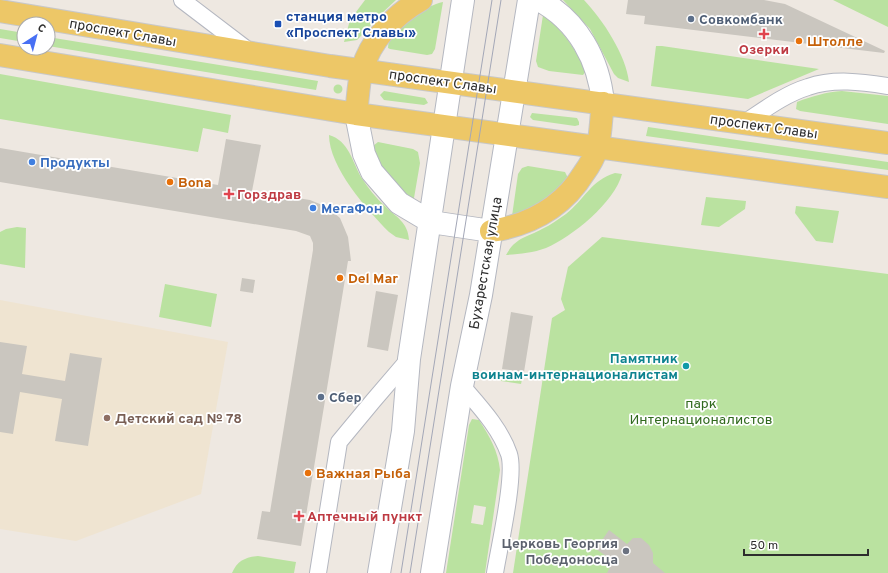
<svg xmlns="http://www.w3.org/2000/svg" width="888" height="573" viewBox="0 0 888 573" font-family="Overpass,sans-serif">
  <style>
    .education { fill: #efe4d1 }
    .green { fill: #bae2a0; fill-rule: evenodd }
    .building { fill: #cac6bf }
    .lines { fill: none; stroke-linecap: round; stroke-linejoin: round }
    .street-casing { stroke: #b4b7c0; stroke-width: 18 }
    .secondary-casing { stroke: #b4b7c0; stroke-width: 24 }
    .primary-casing { stroke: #c8c8c8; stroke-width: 24 }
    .street { stroke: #fff; stroke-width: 16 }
    .secondary { stroke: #fff; stroke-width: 22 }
    .primary { stroke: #edc767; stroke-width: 22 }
    .tram { stroke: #a3a7b7; stroke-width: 1 }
    .service-dot { fill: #5c6f8a; stroke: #fff; stroke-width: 1.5 }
    .transit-dot { fill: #1a4fb4; stroke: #fff; stroke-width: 1.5 }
    .health-dot { fill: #e0444e; stroke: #fff; stroke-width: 1.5 }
    .food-dot { fill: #e8710a; stroke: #fff; stroke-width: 1.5 }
    .shop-dot { fill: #3f7fe0; stroke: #fff; stroke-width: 1.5 }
    .culture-dot { fill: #0f9aa8; stroke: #fff; stroke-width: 1.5 }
    .education-dot { fill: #8d6e63; stroke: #fff; stroke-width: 1.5 }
    .worship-dot { fill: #6b7280; stroke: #fff; stroke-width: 1.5 }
    .labels { text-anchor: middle; stroke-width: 3.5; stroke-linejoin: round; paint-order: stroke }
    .transit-label { font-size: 14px; font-weight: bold; fill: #164399; stroke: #fff; text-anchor: start }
    .service-label { font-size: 14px; font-weight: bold; fill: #4e5e75; stroke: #fff; text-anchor: start }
    .street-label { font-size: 14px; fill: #2d2d2d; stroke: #fff }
    .food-label { font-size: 14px; font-weight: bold; fill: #c56008; stroke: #fff; text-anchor: start }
    .health-label { font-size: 14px; font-weight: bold; fill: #be3a42; stroke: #fff; text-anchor: start }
    .shop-label { font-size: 14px; font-weight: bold; fill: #366cbe; stroke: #fff; text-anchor: start }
    .culture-label { font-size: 14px; font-weight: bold; fill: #0d838f; stroke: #fff; text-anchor: end }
    .park-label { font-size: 14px; fill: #316a1e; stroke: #fff }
    .education-label { font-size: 14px; font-weight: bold; fill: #785e54; stroke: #fff; text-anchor: start }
    .worship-label { font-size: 14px; font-weight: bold; fill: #5b616d; stroke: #fff; text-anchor: end }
  </style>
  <rect width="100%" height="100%" fill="#eee8e1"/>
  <path class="education" d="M 0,300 L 228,342 L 201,494 L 76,541 L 0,529 Z"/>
  <path class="green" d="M 365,0 L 396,0 L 380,15 L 360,37 L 357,40 L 344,42 L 350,20 Z
    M 563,0 L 584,0 C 603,20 626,55 629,82 L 618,78 L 614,74 L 590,29 Z
    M 833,0 L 888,0 L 888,27 Z
    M 443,2 L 435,49 L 432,54 L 427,55 L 390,49 L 388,48 C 388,30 427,5 443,2 Z
    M 543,15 C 563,30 575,48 586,71 L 583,75 L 549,71 L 538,67 L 536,61 Z
    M 0,29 L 24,33 L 24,42 L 0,38 Z
    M 48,37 L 318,81 L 316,90 L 48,46 Z
    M 656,46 L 662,46 L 819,69 L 748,99 L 651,86 Z
    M 0,74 L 231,115 L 228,133 L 203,128 L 198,152 L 0,119 Z
    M333.5 89a4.5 4.5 0 1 1 9 0a4.5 4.5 0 1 1-9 0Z
    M 384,91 L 425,98 L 428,103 L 424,105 L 384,100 L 380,95 Z
    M 842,91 L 888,96 L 888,124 L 800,111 L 796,109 L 797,102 C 812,96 827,92 842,91 Z
    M 532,113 L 577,118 L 579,122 L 579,125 L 575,126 L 533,120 L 530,117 Z
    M 648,127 L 888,162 L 888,170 L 646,136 Z
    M 329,135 C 349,141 352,161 361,177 C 368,188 376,198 385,206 C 396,217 408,222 409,240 L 396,237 L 389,232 C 367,210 329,167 329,135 Z
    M 378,142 L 413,149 L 418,152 L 420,163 L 414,198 L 412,198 C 394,186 379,167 373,146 Z
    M 528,166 L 565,172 L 568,178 C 553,197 534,207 512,216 L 518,174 L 522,168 Z
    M 615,173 L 622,174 C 615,202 572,237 546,248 C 533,253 519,254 506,255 C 516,237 526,238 542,229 C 551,225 558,219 566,214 C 584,200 591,180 615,173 Z
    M 706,197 L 746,201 L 745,209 L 719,227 L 701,225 Z
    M 796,206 L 839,211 L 833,243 L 816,241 L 795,213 Z
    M 17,227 L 26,228 L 25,268 L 0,264 L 0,232 L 6,229 Z
    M 602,237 L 888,274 L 888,573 L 513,573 L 552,318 L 565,310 L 561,299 L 568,267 Z
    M 165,284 L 217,294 L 211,327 L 159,317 Z
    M 503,371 L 523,375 L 521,384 L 501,381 Z
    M 472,419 L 479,420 C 490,437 498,451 500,470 L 485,573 L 446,573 L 469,425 ZM 474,505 L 486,507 L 483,525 L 471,523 Z
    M 258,556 L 296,562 L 294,573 L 232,573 C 237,561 245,557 258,556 Z"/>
  <path class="building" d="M 628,0 L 764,0 L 785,4 L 885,51 L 884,53 L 644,24 L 645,16 L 626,14 Z
    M 226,139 L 261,145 L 252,191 L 310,200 L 327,207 L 340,218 L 348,237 L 351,261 L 348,261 L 301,546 L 257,539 L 262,511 L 270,512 L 313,250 L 313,243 L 310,236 L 296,231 L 0,182 L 0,148 L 218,185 Z
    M 242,278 L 255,280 L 253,293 L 240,291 Z
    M 376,291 L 398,295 L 388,351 L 367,347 Z
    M 511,312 L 533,316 L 524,372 L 502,369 Z
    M 0,342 L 27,346 L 22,374 L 65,381 L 70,353 L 102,358 L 88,446 L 55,441 L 62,399 L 20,392 L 13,434 L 0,432 Z
    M 609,530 L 627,544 L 633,538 L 641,538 L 649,545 L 653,553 L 653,563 L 665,573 L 607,573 L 613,561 L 596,549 Z"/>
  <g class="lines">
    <g class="street-casing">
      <path id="street" d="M 182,0 L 249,51
        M 744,123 C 764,110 785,94 808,87 C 834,78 862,82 888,86
        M 462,386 C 480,407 500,428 509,454 C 516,475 499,548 495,573
        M 318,573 L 339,442 L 373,401 L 409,359"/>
    </g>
    <g class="secondary-casing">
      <path id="secondary" d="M 539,0 C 578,21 599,60 603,103
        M 356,114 L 364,154 L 372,172 L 399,203 L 431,222 L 491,231
        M 379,573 L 403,431 L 409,359 L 463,0
        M 432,573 L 462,386 L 481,295 L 529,0"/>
    </g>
    <g class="primary-casing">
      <path id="primary" d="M 0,11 L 330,66 L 888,143
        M 0,55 L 356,114 L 888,187
        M 356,114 C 358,100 358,84 362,70 C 370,41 394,15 421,0
        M 491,231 C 530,225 563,207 584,173 C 590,165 595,155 598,146 C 601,132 601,117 603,103"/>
    </g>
    <use href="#street" class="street"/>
    <use href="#secondary" class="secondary"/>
    <use href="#primary" class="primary"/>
    <path class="tram" d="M 401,573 L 492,0
      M 410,573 L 501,0"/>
  </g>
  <g class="service-dot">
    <circle cx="691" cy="19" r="4"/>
    <circle cx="321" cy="397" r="4"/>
  </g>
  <rect class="transit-dot" x="274" y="20" width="8" height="8" rx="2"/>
  <g class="health-dot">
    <path d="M762 28h4v4h4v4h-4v4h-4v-4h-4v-4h4z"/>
    <path d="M227 188h4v4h4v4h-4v4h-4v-4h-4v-4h4z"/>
    <path d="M297 510h4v4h4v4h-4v4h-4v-4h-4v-4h4z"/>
  </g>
  <g class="food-dot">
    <circle cx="799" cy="41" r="4"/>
    <circle cx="170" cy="182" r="4"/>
    <circle cx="340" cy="278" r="4"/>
    <circle cx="308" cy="473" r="4"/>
  </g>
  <g class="shop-dot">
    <circle cx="32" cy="162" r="4"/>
    <circle cx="313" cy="208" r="4"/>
  </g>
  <circle class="culture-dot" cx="686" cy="366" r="4"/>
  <circle class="education-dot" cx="107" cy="418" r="4"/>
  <circle class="worship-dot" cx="626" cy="551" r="4"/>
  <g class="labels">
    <g class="transit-label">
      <text x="286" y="21">станция метро<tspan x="286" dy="16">«Проспект Славы»</tspan></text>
    </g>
    <g class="service-label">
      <text x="699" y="24">Совкомбанк</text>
      <text x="329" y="402">Сбер</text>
    </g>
    <g class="street-label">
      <text transform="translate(123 32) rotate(10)" y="5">проспект Славы</text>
      <text transform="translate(443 81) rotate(8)" y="5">проспект Славы</text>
      <text transform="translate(764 126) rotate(8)" y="5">проспект Славы</text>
      <text transform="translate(485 263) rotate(-80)" y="5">Бухарестская улица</text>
    </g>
    <g class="food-label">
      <text x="807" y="46">Штолле</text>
      <text x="178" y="187">Bona</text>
      <text x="348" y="283">Del Mar</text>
      <text x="316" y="478">Важная Рыба</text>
    </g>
    <g class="health-label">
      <text x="764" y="54" text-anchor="middle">Озерки</text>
      <text x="237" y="199">Горздрав</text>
      <text x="307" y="521">Аптечный пункт</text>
    </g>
    <g class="shop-label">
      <text x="40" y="167">Продукты</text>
      <text x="321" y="213">МегаФон</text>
    </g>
    <g class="culture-label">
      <text x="678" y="363">Памятник<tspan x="678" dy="16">воинам-интернационалистам</tspan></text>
    </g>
    <g class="park-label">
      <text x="701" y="408">парк<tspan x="701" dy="16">Интернационалистов</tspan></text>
    </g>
    <g class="education-label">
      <text x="115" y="423">Детский сад № 78</text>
    </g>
    <g class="worship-label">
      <text x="618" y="548">Церковь Георгия<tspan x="618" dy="16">Победоносца</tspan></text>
    </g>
  </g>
  <g transform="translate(36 36) rotate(36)"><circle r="19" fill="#ffffff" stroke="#ababab"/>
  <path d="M0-3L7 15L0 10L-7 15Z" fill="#4870f4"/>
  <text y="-6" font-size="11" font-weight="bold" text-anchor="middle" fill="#2d2d2d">С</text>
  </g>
  <path d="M744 549v6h124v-6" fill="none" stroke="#2d2d2d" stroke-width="2"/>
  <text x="750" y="549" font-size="12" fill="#2d2d2d" stroke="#ffffff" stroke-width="3" paint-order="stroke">50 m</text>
</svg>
